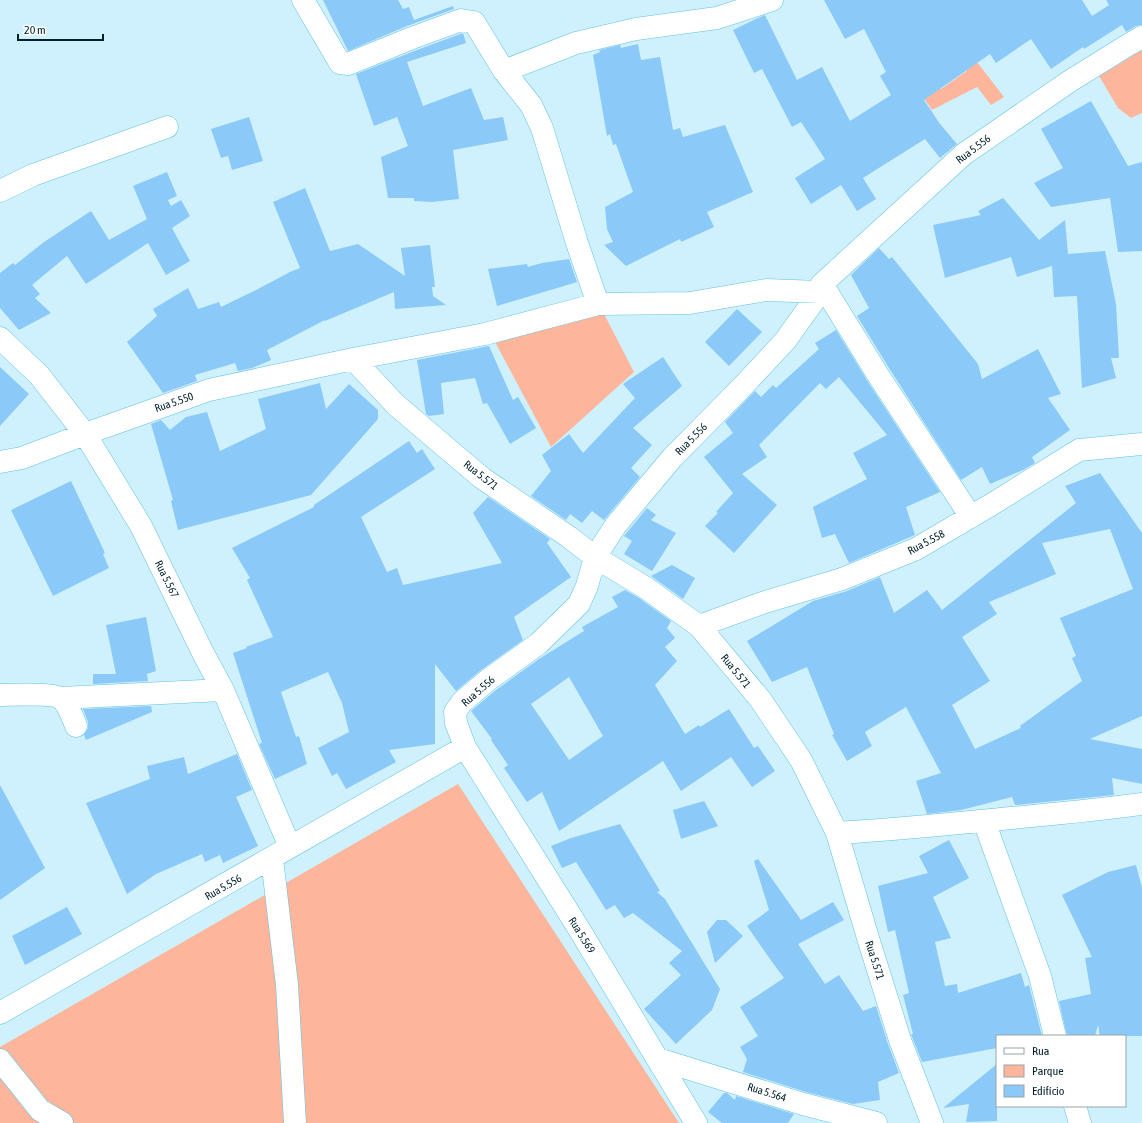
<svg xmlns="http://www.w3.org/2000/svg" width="1142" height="1123" viewBox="0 0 1142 1123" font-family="'Asap Condensed',sans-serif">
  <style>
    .green { fill: #fdb69b }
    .building { fill: #8ac9f8; fill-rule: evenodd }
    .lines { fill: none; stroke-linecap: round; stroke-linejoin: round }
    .street-casing { stroke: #62c2e0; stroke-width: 23 }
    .street { stroke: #fff; stroke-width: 22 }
    .labels { text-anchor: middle; stroke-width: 3.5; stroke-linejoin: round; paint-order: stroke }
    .street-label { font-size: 11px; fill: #011f28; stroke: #fff }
  </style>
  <rect width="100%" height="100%" fill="#cef1fd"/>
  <path class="green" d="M 912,49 L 941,89 L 967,71 L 956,55 L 977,62 L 1004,97 L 991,105 L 977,87 L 932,110 L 900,63 Z
    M 1142,50 L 1142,113 L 1131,118 L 1118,108 L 1099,76 Z
    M 582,314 L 604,314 L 634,372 L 551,447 L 494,340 Z
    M 458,784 L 679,1123 L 0,1123 L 0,1047 Z"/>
  <path class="building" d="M 323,0 L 398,0 L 403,9 L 409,7 L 414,20 L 453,6 L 454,9 L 407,26 L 348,51 Z
    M 824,0 L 1082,0 L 1092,16 L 1109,5 L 1106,0 L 1142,0 L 1142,25 L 1136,26 L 1126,32 L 1122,25 L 1084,49 L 1083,47 L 1051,69 L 1031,39 L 996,63 L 990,54 L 924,100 L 940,124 L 957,144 L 940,158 L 925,139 L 863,178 L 876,199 L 857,211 L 841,185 L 811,204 L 795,178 L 825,159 L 801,122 L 792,127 L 762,69 L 754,73 L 733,30 L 758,18 L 765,15 L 797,80 L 822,67 L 850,121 L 891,95 L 880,76 L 886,72 L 864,29 L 845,39 Z
    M 463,33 L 466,43 L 407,62 L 423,106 L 471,88 L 484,120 L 503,117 L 508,140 L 453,150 L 459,199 L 432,202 L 414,201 L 414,198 L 388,198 L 381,157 L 408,146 L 397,117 L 374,126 L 356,74 L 417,50 Z
    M 638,44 L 641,60 L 660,57 L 673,130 L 680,128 L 683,137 L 725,125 L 753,192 L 707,212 L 714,227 L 681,242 L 680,239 L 626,266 L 604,245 L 613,242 L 607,229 L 605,207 L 633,192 L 616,144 L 613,145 L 610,134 L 607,136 L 593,55 L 600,52 L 599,50 L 620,45 L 621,48 Z
    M 1091,101 L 1128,166 L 1142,162 L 1142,251 L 1118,252 L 1110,198 L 1051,207 L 1034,183 L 1063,168 L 1041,129 Z
    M 249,117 L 263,161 L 232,170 L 228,156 L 221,158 L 211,129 Z
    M 167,172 L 177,196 L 168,200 L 171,206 L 181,200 L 190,216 L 172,228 L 190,261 L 166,275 L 148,243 L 86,284 L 67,256 L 32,285 L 40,294 L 35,298 L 51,313 L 19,330 L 0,308 L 0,273 L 13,263 L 15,265 L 44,242 L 91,211 L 109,240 L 147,219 L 133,186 Z
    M 305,188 L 330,251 L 358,244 L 405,276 L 401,248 L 430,245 L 435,287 L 432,287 L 433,296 L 446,305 L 395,309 L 394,292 L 325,321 L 325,320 L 267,350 L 271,360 L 252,368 L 238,371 L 235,363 L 195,375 L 197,381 L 163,393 L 127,342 L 157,316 L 153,309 L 188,288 L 198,309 L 219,302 L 221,307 L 258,289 L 290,272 L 300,268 L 273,202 Z
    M 1003,198 L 1039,240 L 1065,220 L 1068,254 L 1105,251 L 1116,304 L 1119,358 L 1111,358 L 1116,378 L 1082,388 L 1077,296 L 1054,297 L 1052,266 L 1017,277 L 1011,257 L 945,278 L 933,225 L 981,215 L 978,211 Z
    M 879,248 L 889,259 L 892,257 L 978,364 L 982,379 L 1038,349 L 1061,394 L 1048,398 L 1070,430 L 1032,457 L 1035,463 L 1023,470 L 990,484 L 982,467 L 961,480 L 889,368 L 857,316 L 869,308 L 851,275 Z
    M 569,259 L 577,282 L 497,306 L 488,269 L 527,264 L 528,267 L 542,263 Z
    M 737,309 L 762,332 L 729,366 L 705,342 Z
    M 836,330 L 868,382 L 940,492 L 906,507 L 915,535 L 849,563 L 835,534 L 822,538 L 813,507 L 867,479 L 853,453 L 887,435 L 839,377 L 826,389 L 820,383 L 759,445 L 767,457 L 742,474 L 777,505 L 734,553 L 705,526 L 718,513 L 716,512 L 733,493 L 704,457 L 733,433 L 725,422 L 755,391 L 761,397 L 773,385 L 776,388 L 819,349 L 815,343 Z
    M 489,346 L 513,400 L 518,397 L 536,428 L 510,444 L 487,403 L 483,404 L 475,378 L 441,383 L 444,414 L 429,416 L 426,414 L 417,360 Z
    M 663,357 L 682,386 L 633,428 L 652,445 L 631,468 L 640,477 L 604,520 L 592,511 L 582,523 L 570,514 L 566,520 L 531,496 L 551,471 L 542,455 L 569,434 L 583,453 L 635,398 L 623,384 Z
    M 0,367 L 29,394 L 0,426 Z
    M 320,383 L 326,409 L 349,384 L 378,410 L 378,419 L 311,495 L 178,530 L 171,501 L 173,500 L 151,424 L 161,420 L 170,430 L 186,417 L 207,412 L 220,451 L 266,429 L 258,399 Z
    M 409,441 L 417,453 L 422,449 L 435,469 L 361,517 L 387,572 L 397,568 L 403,585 L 502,563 L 473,513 L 488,497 L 550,539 L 547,543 L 571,577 L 514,617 L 523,640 L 481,670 L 456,691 L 435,664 L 435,744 L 389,750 L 396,762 L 346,789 L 337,773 L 332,776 L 318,748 L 349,732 L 342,703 L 328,672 L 281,692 L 296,737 L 299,736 L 307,764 L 275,779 L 259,744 L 262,743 L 233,653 L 247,648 L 246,647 L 273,637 L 247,580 L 250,578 L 232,548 L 314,507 L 314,505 Z
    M 1100,473 L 1142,533 L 1142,716 L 1090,739 L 1142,749 L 1142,784 L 1112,778 L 1114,795 L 1015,805 L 1012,797 L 961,810 L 927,814 L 916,781 L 941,773 L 906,707 L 865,732 L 872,746 L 847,761 L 832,735 L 834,734 L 807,667 L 772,682 L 747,641 L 813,601 L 847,591 L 880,577 L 894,613 L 927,590 L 942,610 L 1076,503 L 1065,486 ZM 1110,529 L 1133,589 L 1060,618 L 1076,656 L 1072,658 L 1082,681 L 1020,726 L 1021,728 L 975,749 L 952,705 L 990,681 L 962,637 L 997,614 L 989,602 L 1056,574 L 1042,543 Z
    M 71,481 L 105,553 L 103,554 L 109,568 L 53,596 L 11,510 Z
    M 647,508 L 656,515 L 651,520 L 676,533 L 652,571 L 624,554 L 632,541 L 624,536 Z
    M 672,565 L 695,578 L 683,599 L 651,576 Z
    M 625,590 L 639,598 L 671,621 L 667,628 L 675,638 L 665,647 L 677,661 L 655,685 L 685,734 L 699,725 L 700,727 L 729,709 L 754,748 L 758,746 L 775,771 L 752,787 L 731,757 L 681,791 L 663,761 L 559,831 L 542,792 L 527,802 L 504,768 L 508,765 L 491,740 L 492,739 L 471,711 L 496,690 L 539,659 L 584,631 L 582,627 L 618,607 L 612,597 ZM 569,677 L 603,736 L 569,760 L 531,704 Z
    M 146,617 L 156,671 L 147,674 L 148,681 L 93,684 L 93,674 L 116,674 L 106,625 Z
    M 151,706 L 152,712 L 86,740 L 84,735 L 88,728 L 88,722 L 83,709 Z
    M 237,754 L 252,790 L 236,797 L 258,846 L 223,863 L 220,855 L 205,862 L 202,854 L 156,874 L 127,894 L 86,803 L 150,779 L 147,766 L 184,757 L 188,774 Z
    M 0,785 L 45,868 L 0,900 Z
    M 704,801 L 718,826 L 681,839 L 673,810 Z
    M 620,824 L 660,891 L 657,892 L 665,899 L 720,989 L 712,1010 L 676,1044 L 644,1009 L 681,975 L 669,963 L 682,951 L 633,913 L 624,918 L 615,905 L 606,910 L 576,862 L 562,868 L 551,846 L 571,838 Z
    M 949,840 L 969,878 L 933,897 L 951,938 L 935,942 L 945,986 L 957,984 L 958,993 L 1021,973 L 1025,987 L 1029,985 L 1042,1036 L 997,1036 L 997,1048 L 922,1062 L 911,1034 L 913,1034 L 903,995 L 909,993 L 895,930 L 888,932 L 878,886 L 928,873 L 919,856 Z
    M 758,859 L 801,920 L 833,902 L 844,920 L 798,944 L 825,984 L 839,975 L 863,1011 L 876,1006 L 888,1044 L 899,1073 L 878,1082 L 880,1100 L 853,1104 L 806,1092 L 743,1072 L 747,1059 L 740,1047 L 758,1036 L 740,1007 L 784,978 L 770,959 L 747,926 L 769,910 L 754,861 Z
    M 1136,865 L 1142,888 L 1142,1036 L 1100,1036 L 1098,1025 L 1095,1036 L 1067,1036 L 1059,1001 L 1091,994 L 1085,958 L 1092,957 L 1062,895 L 1108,872 Z
    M 67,907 L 82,934 L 25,965 L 12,936 Z
    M 717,920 L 726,920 L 743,936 L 715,963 L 707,932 Z
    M 997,1064 L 997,1121 L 966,1122 L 969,1104 L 943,1108 Z
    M 724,1093 L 727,1093 L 735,1100 L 736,1096 L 794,1114 L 788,1123 L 722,1123 L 708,1112 Z"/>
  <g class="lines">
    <g class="street-casing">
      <path id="street" d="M 303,0 L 340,63 L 348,64 L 412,38 L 461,20 L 474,22 L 504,71 L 531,105 L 542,128 L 577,243 L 598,304
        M 504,71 L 576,43 L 636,29 L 717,18 L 772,0
        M 0,191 L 33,175 L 167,127
        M 822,284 L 964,154 L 1070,81 L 1128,45 L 1142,37
        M 822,284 L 878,375 L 971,517
        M 0,338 L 39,375 L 85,434 L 141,526 L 203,653 L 223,690 L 290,847
        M 353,359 L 396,405 L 482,478 L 569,537 L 595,557 L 646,588 L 699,626 L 760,699 L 801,760 L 837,833 L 868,938 L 900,1040 L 932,1123
        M 0,462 L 22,458 L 85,434 L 209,390 L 353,359 L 485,334 L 598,304 L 690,303 L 766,290 L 820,292
        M 699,626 L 762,603 L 842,579 L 916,549 L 994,503 L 1079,450 L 1142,444
        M 0,695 C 12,695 52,693 60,698 C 67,702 73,718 76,726
        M 61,698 L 223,690
        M 984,821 L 1040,976 L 1055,1036
        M 837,833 C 889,830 940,825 991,820 C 1042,815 1092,811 1142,804
        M 272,859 L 287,985 L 295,1123
        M 0,1013 L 465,747
        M 658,1059 L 803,1104 L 876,1123
        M 0,1060 L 40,1110 L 62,1123
        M 1075,1106 L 1080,1123
        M 696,1123 L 579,929 L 465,747 L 456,723 L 455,712 L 462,702 L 488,680 L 538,644 L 579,604 L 587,586 L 595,557 L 616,525 L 672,458 L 743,386 L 785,341 L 820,292 L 822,284"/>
    </g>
    <use href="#street" class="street"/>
  </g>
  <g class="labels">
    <g class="street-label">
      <text transform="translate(973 149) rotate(-37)" y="4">Rua 5.556</text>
      <text transform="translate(174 402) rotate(-19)" y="4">Rua 5.550</text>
      <text transform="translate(691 439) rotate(-45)" y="4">Rua 5.556</text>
      <text transform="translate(481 475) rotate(38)" y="4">Rua 5.571</text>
      <text transform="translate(926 542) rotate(-28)" y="4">Rua 5.558</text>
      <text transform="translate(167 579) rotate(64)" y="4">Rua 5.567</text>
      <text transform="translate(736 671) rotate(51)" y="4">Rua 5.571</text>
      <text transform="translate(478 691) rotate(-41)" y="4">Rua 5.556</text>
      <text transform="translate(223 887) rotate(-30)" y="4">Rua 5.556</text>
      <text transform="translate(582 935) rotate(58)" y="4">Rua 5.569</text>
      <text transform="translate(875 960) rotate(72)" y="4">Rua 5.571</text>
      <text transform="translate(767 1092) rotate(17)" y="4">Rua 5.564</text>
    </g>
  </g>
  <rect x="996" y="1035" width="130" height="72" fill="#ffffff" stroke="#99a5a9"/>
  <rect x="1004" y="1048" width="20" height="6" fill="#ffffff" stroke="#99a5a9"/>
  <text x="1032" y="1055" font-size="12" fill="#011f28">Rua</text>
  <rect x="1004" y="1065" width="20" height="12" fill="#fdb69b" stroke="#99a5a9"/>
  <text x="1032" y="1075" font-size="12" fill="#011f28">Parque</text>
  <rect x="1004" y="1085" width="20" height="12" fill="#8ac9f8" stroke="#99a5a9"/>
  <text x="1032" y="1095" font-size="12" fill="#011f28">Edifício</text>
  <path d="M18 34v6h85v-6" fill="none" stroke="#011f28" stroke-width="2"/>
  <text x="24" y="34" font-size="12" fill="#011f28" stroke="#ffffff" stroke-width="3" paint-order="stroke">20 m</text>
</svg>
